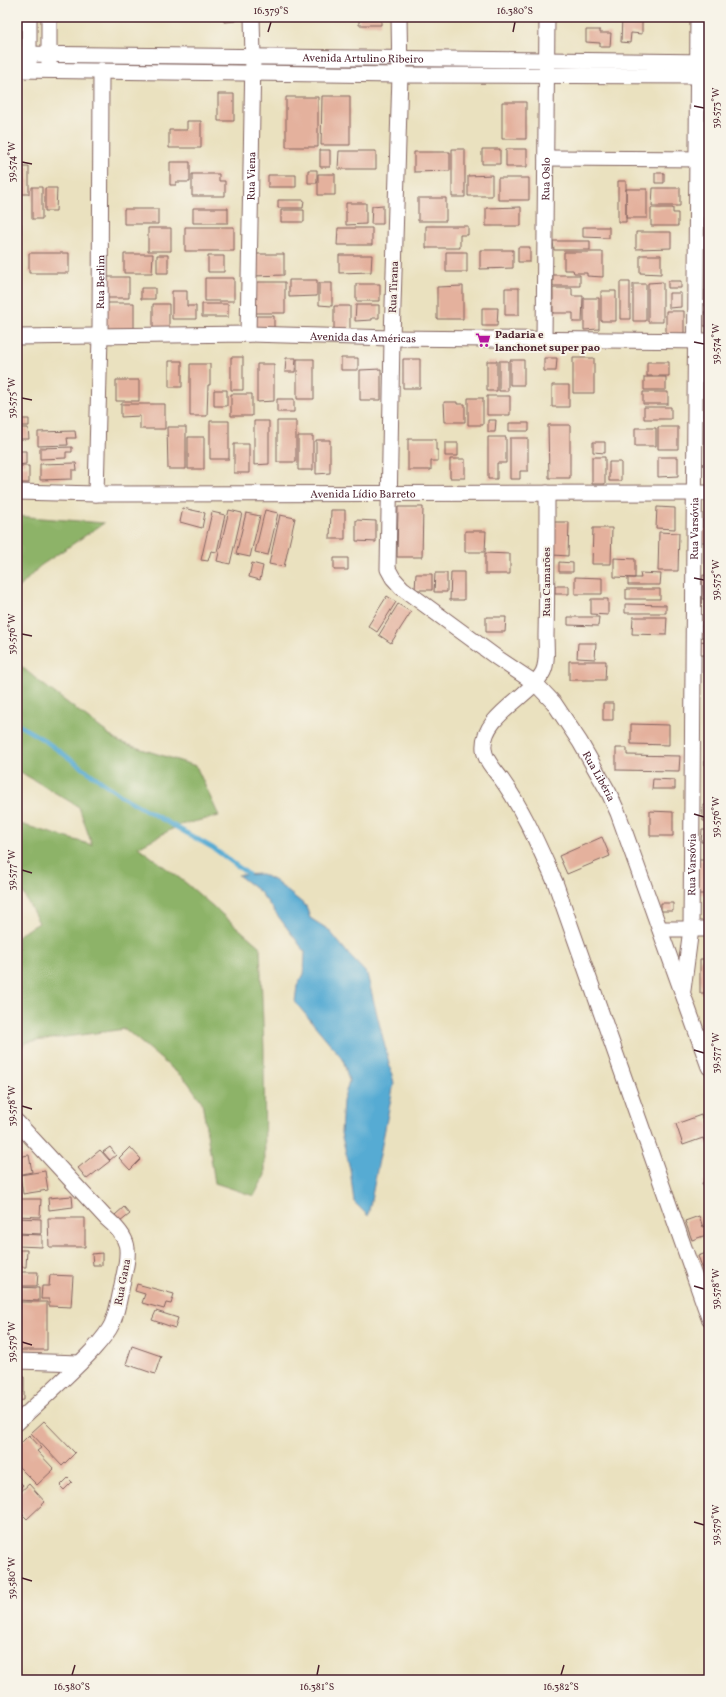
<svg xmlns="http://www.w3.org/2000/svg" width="726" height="1697" viewBox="0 0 726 1697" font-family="Vollkorn,serif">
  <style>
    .forest { fill: #8db368; stroke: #6c694a }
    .water { fill: #57abd3; stroke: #50657f }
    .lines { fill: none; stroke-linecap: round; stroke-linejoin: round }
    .stream { stroke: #57abd3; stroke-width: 4.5 }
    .building { fill: #e4b19d }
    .street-casing { stroke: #82635f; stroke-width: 17 }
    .street { stroke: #fff; stroke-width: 15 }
    .ticks { fill: none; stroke: #4a1f2b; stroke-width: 1.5 }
    .labels { text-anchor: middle; stroke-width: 4; stroke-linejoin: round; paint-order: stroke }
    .street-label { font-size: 11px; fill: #4a1f2b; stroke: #f7f3e8 }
    .poi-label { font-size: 11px; font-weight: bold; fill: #4a1f2b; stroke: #f7f3e8; text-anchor: start }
    .neatline { fill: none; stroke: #4a1f2b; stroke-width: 1.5 }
    .ticks-label { font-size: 10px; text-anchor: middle; fill: #4a1f2b }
  </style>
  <rect width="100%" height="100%" fill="#f7f3e8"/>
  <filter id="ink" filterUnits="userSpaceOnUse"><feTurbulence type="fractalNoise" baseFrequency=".025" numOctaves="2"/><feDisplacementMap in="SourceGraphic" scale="8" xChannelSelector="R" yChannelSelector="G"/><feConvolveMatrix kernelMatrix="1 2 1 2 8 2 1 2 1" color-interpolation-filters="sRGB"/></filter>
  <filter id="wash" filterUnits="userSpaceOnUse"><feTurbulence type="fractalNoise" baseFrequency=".012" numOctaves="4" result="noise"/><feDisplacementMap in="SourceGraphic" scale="16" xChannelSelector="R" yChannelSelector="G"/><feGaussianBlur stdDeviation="0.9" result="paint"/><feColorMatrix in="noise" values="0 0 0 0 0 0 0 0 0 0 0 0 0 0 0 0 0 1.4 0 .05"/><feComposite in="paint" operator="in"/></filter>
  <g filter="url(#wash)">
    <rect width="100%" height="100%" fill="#eae1bf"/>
    <path class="forest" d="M 17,516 L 104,523 L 40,566 L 17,590 Z
      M 17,663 L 40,682 L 119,742 L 196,766 L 219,816 L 180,825 L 138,847 L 186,883 L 260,947 L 264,1049 L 265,1175 L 254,1196 L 215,1183 L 202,1102 L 187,1081 L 125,1029 L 28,1042 L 17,1050 L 17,936 L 39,923 L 17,882 L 17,823 L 92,845 L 79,807 L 17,770 Z"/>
    <path class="water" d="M 262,874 L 275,881 L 306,906 L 310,918 L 329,930 L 350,956 L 367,974 L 394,1083 L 368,1216 L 354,1202 L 350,1169 L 341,1133 L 343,1101 L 349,1081 L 343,1059 L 295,1002 L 297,986 L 304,974 L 305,952 L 260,892 L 238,875 Z"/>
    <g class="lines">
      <path class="stream" d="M 17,724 L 44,740 L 123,797 L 213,848 L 248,874"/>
    </g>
    <g id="blocks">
      <path class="building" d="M 224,17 L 236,17 L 236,21 L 224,22 Z
        M 359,17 L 381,17 L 381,25 L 359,25 Z
        M 622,17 L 642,17 L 642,34 L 631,33 L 630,43 L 621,42 Z
        M 704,17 L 709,17 L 709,46 L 704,46 Z
        M 586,30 L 600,30 L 600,33 L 611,33 L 610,47 L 600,47 L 600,43 L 586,42 Z
        M 218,94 L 234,94 L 234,121 L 218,121 Z
        M 322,96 L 350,96 L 350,145 L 321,145 Z
        M 286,97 L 318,97 L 318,147 L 286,147 Z
        M 502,102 L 526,102 L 526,139 L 502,139 Z
        M 187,121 L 201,121 L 201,148 L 169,148 L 169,130 L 187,130 Z
        M 708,124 L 709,124 L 709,149 L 707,149 Z
        M 452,149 L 465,149 L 465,197 L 452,197 Z
        M 482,149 L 500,149 L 500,164 L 482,164 Z
        M 506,149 L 527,149 L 527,167 L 506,167 Z
        M 320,150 L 330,150 L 330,167 L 320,167 Z
        M 339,151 L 376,151 L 376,169 L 338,169 Z
        M 414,152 L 450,152 L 450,171 L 414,172 Z
        M 170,162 L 190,162 L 190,182 L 176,182 L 176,185 L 170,185 Z
        M 19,167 L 29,167 L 29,194 L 20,194 Z
        M 308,170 L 317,170 L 317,183 L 308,183 Z
        M 655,173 L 664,173 L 664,183 L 655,183 Z
        M 192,174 L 219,174 L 219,181 L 225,181 L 225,196 L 192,196 Z
        M 318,174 L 335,174 L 335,195 L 318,195 Z
        M 268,175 L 296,175 L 296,187 L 268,187 Z
        M 492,175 L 492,196 L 468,196 L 468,176 Z
        M 498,178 L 529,178 L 529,200 L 498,200 Z
        M 618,181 L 626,181 L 626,222 L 618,222 Z
        M 32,187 L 42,187 L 42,219 L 32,219 Z
        M 45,188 L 57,188 L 56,211 L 45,211 Z
        M 653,188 L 680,188 L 680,206 L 652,206 Z
        M 626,189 L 647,189 L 647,218 L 626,218 Z
        M 418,198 L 446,198 L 446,221 L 418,221 Z
        M 278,200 L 304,200 L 303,208 L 278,208 Z
        M 346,203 L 366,203 L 366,224 L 346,225 Z
        M 383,205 L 383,224 L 371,224 L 372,206 Z
        M 521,207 L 521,226 L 486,226 L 486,208 Z
        M 193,208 L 228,208 L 228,223 L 193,223 Z
        M 651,208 L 673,208 L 673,213 L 678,213 L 678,226 L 651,226 Z
        M 124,209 L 158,209 L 158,224 L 124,224 Z
        M 281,210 L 304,210 L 304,222 L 281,222 Z
        M 17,223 L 21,223 L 21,244 L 17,244 Z
        M 426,226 L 468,226 L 468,235 L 460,235 L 460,248 L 426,248 Z
        M 185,227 L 234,227 L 234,251 L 185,251 Z
        M 583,227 L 609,227 L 609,238 L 583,237 Z
        M 148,228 L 171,228 L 171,251 L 148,251 Z
        M 338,228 L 372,228 L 372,245 L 337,245 Z
        M 636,232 L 671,232 L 671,248 L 636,249 Z
        M 553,241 L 590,241 L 590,250 L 554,250 Z
        M 518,247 L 530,247 L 530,262 L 518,262 Z
        M 480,250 L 513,250 L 513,268 L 480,269 Z
        M 446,252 L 467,252 L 467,272 L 446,272 Z
        M 564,252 L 603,252 L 603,277 L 587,276 L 587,273 L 574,273 L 573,270 L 564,270 Z
        M 29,253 L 69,253 L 69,273 L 29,273 Z
        M 124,254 L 153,254 L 152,273 L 124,273 Z
        M 254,254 L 284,254 L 284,275 L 254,276 Z
        M 157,255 L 168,255 L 168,273 L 157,273 Z
        M 339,255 L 372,255 L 371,272 L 339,273 Z
        M 640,255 L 661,255 L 661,274 L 640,273 Z
        M 208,256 L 224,256 L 224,272 L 208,272 Z
        M 553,275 L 580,275 L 580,286 L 553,286 Z
        M 104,277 L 129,277 L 129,298 L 104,298 Z
        M 205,278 L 234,278 L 234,301 L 205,301 Z
        M 289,280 L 317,280 L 317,296 L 289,297 Z
        M 668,281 L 681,281 L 681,288 L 668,288 Z
        M 253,282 L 285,282 L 285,313 L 253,313 Z
        M 620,282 L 630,282 L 630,319 L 620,319 Z
        M 663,282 L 663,322 L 648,322 L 648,283 Z
        M 319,283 L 332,283 L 332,306 L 319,305 Z
        M 356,284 L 380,284 L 380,301 L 356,301 Z
        M 633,284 L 646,284 L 646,321 L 633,321 Z
        M 463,286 L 463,319 L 437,319 L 437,287 Z
        M 141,288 L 155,288 L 155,299 L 141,299 Z
        M 505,288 L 519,288 L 519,315 L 505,315 Z
        M 553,288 L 572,288 L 572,296 L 583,296 L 582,322 L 573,322 L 573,313 L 553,313 Z
        M 705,290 L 709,290 L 709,306 L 705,306 Z
        M 172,291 L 187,291 L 187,306 L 196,306 L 196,319 L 172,319 Z
        M 601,291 L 616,291 L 616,321 L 601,321 Z
        M 669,293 L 681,293 L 681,307 L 669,308 Z
        M 584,298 L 599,298 L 599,329 L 584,330 Z
        M 106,303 L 134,303 L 134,329 L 106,329 Z
        M 153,304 L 169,304 L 169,330 L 153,330 Z
        M 202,304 L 228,304 L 228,317 L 202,317 Z
        M 356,305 L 379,305 L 379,318 L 372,318 L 372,320 L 355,321 Z
        M 334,306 L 350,306 L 350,332 L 334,332 Z
        M 482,308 L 498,308 L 497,326 L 482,326 Z
        M 666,311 L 684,311 L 684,333 L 666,334 Z
        M 704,312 L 709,312 L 709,326 L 704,326 Z
        M 253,316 L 274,316 L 274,331 L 253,331 Z
        M 231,357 L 243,357 L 243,390 L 231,390 Z
        M 286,358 L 296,358 L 295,372 L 285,372 Z
        M 341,358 L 358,358 L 358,370 L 341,370 Z
        M 544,358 L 557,358 L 556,371 L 544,371 Z
        M 573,358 L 594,358 L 594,393 L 573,393 Z
        M 297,359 L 314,359 L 314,399 L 297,399 Z
        M 403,359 L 420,359 L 420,388 L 403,388 Z
        M 510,360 L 524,360 L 524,385 L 510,385 Z
        M 169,361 L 182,361 L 182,387 L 169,387 Z
        M 487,361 L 497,361 L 497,391 L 487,391 Z
        M 499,361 L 508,361 L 508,391 L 499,391 Z
        M 647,362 L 669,362 L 669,376 L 647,376 Z
        M 190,364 L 210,364 L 210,385 L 208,385 L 207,416 L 190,416 Z
        M 257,364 L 274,364 L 274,401 L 257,402 Z
        M 381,369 L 381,400 L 360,400 L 360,370 Z
        M 644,377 L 666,377 L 666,390 L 644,390 Z
        M 116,380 L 139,380 L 139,401 L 116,401 Z
        M 552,385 L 569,385 L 569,407 L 552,407 Z
        M 214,390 L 227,390 L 227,406 L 214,406 Z
        M 643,392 L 668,392 L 668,404 L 643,404 Z
        M 231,394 L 252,394 L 252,416 L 231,416 Z
        M 487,396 L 510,396 L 510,415 L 487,415 Z
        M 468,398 L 483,398 L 483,425 L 468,425 Z
        M 277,399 L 294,399 L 294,412 L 277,412 Z
        M 444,402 L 457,402 L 457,404 L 465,404 L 465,422 L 445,422 Z
        M 121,404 L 165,404 L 165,429 L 140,429 L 140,416 L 121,417 Z
        M 644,407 L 671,407 L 671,419 L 644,419 Z
        M 17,419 L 29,419 L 29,426 L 17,426 Z
        M 488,420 L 496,420 L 495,432 L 488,432 Z
        M 210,421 L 229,421 L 229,459 L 210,459 Z
        M 254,421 L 269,421 L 269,464 L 254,465 Z
        M 277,421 L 296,421 L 296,462 L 277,462 Z
        M 509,423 L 529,423 L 529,431 L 509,431 Z
        M 548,425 L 570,425 L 570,478 L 549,478 Z
        M 167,427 L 186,427 L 186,469 L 168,469 Z
        M 658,427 L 678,427 L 678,449 L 658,449 Z
        M 17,428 L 28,428 L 29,439 L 17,439 Z
        M 635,428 L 656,428 L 656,446 L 635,446 Z
        M 75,431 L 76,438 L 67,438 L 68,445 L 38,446 L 38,432 Z
        M 298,436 L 313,436 L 313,470 L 298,470 Z
        M 188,437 L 204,437 L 204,469 L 188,469 Z
        M 488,437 L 506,437 L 506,463 L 497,463 L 497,479 L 488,479 Z
        M 510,438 L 528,438 L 528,471 L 520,471 L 520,479 L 510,479 Z
        M 408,439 L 436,439 L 436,450 L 438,450 L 438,461 L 431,461 L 431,470 L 408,470 Z
        M 316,440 L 330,440 L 330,473 L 316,474 Z
        M 593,442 L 605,442 L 605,453 L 593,452 Z
        M 445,443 L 458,443 L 458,456 L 445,456 Z
        M 234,444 L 249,444 L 249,473 L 234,473 Z
        M 72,447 L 72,452 L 66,452 L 66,458 L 40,459 L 40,448 Z
        M 17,451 L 26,451 L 26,464 L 17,465 Z
        M 592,457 L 605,457 L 605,484 L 592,484 Z
        M 658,457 L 678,457 L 678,476 L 658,477 Z
        M 450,459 L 465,459 L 465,478 L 450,478 Z
        M 609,462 L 621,462 L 621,481 L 609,481 Z
        M 76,463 L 77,470 L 72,470 L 72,479 L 40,480 L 40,464 Z
        M 17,466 L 29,466 L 29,483 L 17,483 Z
        M 398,507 L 423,507 L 422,557 L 397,557 Z
        M 657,507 L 675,508 L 675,529 L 656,528 Z
        M 183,508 L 205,513 L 202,528 L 180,522 Z
        M 229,510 L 242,513 L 230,564 L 217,561 Z
        M 265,510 L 278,513 L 268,555 L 255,552 Z
        M 331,510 L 345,510 L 345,539 L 330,539 Z
        M 212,512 L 225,515 L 217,552 L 211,551 L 208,561 L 201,560 Z
        M 246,513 L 260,516 L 250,557 L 236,554 Z
        M 280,515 L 295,518 L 284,567 L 269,564 Z
        M 356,520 L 376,521 L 376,542 L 356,541 Z
        M 700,521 L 709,521 L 709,542 L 700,542 Z
        M 553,522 L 569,522 L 568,556 L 553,555 Z
        M 593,528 L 612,528 L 611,564 L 592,564 Z
        M 465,531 L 486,531 L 485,552 L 465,552 Z
        M 659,532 L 679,533 L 678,571 L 658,571 Z
        M 485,553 L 510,554 L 510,574 L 485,574 Z
        M 334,558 L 348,558 L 348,570 L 334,570 Z
        M 614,558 L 635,559 L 635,578 L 614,577 Z
        M 559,562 L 573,563 L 573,572 L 559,572 Z
        M 252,563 L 263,566 L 260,580 L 249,577 Z
        M 451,572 L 464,572 L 464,600 L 450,600 Z
        M 435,573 L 447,573 L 447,592 L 434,592 Z
        M 640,573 L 661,574 L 660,585 L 628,585 L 628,578 L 641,578 Z
        M 416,574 L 432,574 L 432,590 L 415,590 Z
        M 703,575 L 709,576 L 709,599 L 702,599 Z
        M 575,577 L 602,578 L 602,594 L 575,594 Z
        M 555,586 L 569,586 L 569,594 L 555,594 Z
        M 626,589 L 660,589 L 660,599 L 626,599 Z
        M 387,596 L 396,602 L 377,632 L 368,626 Z
        M 591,599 L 608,599 L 608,615 L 591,614 Z
        M 398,604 L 411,612 L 391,643 L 379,635 Z
        M 625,604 L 666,605 L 666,613 L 625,613 Z
        M 486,617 L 506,617 L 505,632 L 486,632 Z
        M 568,617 L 599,617 L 598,626 L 568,625 Z
        M 633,617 L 667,617 L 666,635 L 632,634 Z
        M 701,626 L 709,626 L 709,637 L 701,637 Z
        M 699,641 L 709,642 L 709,655 L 698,655 Z
        M 578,643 L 596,643 L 595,659 L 577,658 Z
        M 569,661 L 606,661 L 605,680 L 569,680 Z
        M 603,703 L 613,703 L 613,720 L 603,720 Z
        M 631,724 L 669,725 L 669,745 L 631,744 Z
        M 616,748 L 627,748 L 627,755 L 680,756 L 679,771 L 616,770 Z
        M 705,756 L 709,756 L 709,765 L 705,765 Z
        M 653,779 L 675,780 L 675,789 L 652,789 Z
        M 703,805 L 709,805 L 709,821 L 703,821 Z
        M 650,811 L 673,812 L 673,836 L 650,836 Z
        M 702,830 L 709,830 L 709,842 L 701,842 Z
        M 602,837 L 610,856 L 567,874 L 559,856 Z
        M 704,844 L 709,844 L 709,854 L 704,854 Z
        M 698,860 L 709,860 L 709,894 L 697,894 Z
        M 661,903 L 673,903 L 673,911 L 661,911 Z
        M 700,959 L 709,959 L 709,993 L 700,993 Z
        M 701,1115 L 704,1123 L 708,1122 L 709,1125 L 709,1144 L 706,1145 L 703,1138 L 683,1145 L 676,1124 Z
        M 110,1147 L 116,1155 L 110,1160 L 103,1152 Z
        M 130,1147 L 141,1159 L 130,1170 L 119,1158 Z
        M 100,1150 L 110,1161 L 87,1179 L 78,1168 Z
        M 29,1155 L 32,1172 L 18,1175 L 17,1157 Z
        M 45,1171 L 48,1190 L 23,1194 L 20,1175 Z
        M 709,1180 L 709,1192 L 706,1193 L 702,1183 Z
        M 72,1196 L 73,1207 L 49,1210 L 48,1198 Z
        M 17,1199 L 41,1199 L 40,1217 L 17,1216 Z
        M 124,1207 L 130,1214 L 120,1222 L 115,1215 Z
        M 699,1216 L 703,1227 L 709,1225 L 709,1234 L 692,1240 L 685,1221 Z
        M 17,1218 L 41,1219 L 41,1234 L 17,1233 Z
        M 48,1218 L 85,1218 L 85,1247 L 49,1247 Z
        M 17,1234 L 42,1235 L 42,1247 L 17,1246 Z
        M 17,1250 L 27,1250 L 26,1267 L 17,1267 Z
        M 709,1252 L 709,1275 L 706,1277 L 698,1256 Z
        M 102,1253 L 102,1265 L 93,1265 L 92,1254 Z
        M 17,1272 L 38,1272 L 37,1286 L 17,1286 Z
        M 50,1275 L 73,1276 L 71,1307 L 49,1306 L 49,1299 L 41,1299 L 42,1286 L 49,1286 Z
        M 137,1284 L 174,1294 L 171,1304 L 166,1303 L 164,1309 L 142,1303 L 145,1294 L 135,1291 Z
        M 17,1287 L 39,1288 L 39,1301 L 17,1300 Z
        M 20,1302 L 47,1302 L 47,1350 L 20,1350 Z
        M 156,1311 L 178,1318 L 175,1328 L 152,1320 Z
        M 132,1346 L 161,1356 L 155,1374 L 126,1364 Z
        M 17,1377 L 24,1377 L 24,1400 L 17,1401 Z
        M 44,1421 L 75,1453 L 62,1466 L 31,1433 Z
        M 29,1435 L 41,1448 L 37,1451 L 54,1469 L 37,1485 L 17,1465 L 17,1447 Z
        M 68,1478 L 72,1482 L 64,1490 L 60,1486 Z
        M 17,1479 L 23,1485 L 17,1492 Z
        M 29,1484 L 45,1502 L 27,1519 L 17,1509 L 17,1495 Z"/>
    </g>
  </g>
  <g filter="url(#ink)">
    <use href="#blocks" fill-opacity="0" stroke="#82635f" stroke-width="1"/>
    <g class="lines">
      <g class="street-casing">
        <g id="street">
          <path d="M 29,17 L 29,64"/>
          <path d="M 49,17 L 49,63"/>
          <path id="s1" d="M 399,17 L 400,75 L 392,338 L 388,569 L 393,578 L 402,588 L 496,657 L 535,683 L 554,703 L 580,742 L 609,793 L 618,813 L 709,1067"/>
          <path id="s2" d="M 17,54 L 709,62"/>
          <path d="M 17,70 L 400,75 L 709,76"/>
          <path d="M 546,158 L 709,159"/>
          <path id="s3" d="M 248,334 L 253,57 L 252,17"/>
          <path id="s4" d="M 17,337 L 248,334 L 392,338 L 709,341"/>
          <path id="s5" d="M 544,340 L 547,17"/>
          <path id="s6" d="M 17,492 L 96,494 L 709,493"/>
          <path d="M 547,493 C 547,540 547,588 546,636 C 546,646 548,662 543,672 C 530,697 481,716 484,749 C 485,761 495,770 502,780 C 524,811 539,847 555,882 L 709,1318"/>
          <path id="s7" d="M 96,494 L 100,335 L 101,70"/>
          <path d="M 660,929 L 709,929"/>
          <path id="s8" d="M 683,990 L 691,929 L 698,17"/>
          <path d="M 17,1122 L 106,1218 C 131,1239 130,1249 123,1280 C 120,1294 118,1310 112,1324 C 107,1335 98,1344 90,1353 C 67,1377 41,1400 17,1423"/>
          <path d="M 17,1361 L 80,1363"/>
        </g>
      </g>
      <use href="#street" class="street"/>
    </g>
  </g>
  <path class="ticks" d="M 268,32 L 271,22M 513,32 L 515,22M 694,106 L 704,108M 22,162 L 32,164M 694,342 L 704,344M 22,398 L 32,400M 694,578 L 704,580M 22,634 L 32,636M 694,814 L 704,817M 22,870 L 32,873M 694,1050 L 704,1053M 22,1106 L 32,1109M 694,1286 L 704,1289M 22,1342 L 32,1345M 694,1522 L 704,1525M 22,1578 L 32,1581M 72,1675 L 75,1665M 317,1675 L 319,1665M 561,1675 L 564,1665"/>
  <defs>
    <g id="supermarket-bare" transform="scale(1.2)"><path d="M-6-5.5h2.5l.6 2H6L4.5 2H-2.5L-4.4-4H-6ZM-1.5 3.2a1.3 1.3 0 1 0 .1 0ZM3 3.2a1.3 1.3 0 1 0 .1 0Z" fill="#b5179e" stroke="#f7f3e8" stroke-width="2.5" paint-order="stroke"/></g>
  </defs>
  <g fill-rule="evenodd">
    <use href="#supermarket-bare" x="483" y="340"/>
  </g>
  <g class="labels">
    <g class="street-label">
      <text dy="4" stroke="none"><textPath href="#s2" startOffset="346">Avenida Artulino Ribeiro</textPath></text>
      <text dy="4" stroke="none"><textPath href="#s3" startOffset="158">Rua Viena</textPath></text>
      <text dy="4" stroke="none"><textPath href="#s5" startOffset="161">Rua Oslo</textPath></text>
      <text dy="4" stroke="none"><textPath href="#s7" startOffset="212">Rua Berlim</textPath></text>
      <text transform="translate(393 287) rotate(-88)" y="4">Rua Tirana</text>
      <text dy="4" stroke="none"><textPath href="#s4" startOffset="346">Avenida das Américas</textPath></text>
      <text dy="4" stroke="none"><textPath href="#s6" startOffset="346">Avenida Lídio Barreto</textPath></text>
      <text dy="4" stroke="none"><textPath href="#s8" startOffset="462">Rua Varsóvia</textPath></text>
      <text transform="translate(546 582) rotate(-90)" y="4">Rua Camarões</text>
      <text dy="4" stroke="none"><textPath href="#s1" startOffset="853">Rua Libéria</textPath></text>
      <text dy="4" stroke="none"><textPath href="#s8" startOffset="126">Rua Varsóvia</textPath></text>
      <text transform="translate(122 1282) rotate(-79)" y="4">Rua Gana</text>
    </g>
    <g class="poi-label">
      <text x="495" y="338">Padaria e<tspan x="495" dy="13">lanchonet super pao</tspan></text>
    </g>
  </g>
  <rect width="726" height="1697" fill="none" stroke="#f7f3e8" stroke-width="44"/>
  <rect x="22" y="22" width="682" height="1653" class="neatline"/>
  <g class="ticks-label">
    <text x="271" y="14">16.379°S</text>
    <text x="515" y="14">16.380°S</text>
    <text transform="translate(715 108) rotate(-90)" y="4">39.573°W</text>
    <text transform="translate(11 162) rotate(-90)" y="4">39.574°W</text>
    <text transform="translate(715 344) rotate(-90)" y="4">39.574°W</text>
    <text transform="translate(11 398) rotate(-90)" y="4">39.575°W</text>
    <text transform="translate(715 580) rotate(-90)" y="4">39.575°W</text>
    <text transform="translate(11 634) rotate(-90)" y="4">39.576°W</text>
    <text transform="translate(715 817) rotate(-90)" y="4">39.576°W</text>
    <text transform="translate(11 870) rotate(-90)" y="4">39.577°W</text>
    <text transform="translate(715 1053) rotate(-90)" y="4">39.577°W</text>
    <text transform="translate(11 1106) rotate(-90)" y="4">39.578°W</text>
    <text transform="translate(715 1289) rotate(-90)" y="4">39.578°W</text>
    <text transform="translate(11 1342) rotate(-90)" y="4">39.579°W</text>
    <text transform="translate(715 1525) rotate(-90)" y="4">39.579°W</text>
    <text transform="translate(11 1578) rotate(-90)" y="4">39.580°W</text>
    <text x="72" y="1690">16.380°S</text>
    <text x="317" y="1690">16.381°S</text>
    <text x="561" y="1690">16.382°S</text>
  </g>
</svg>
